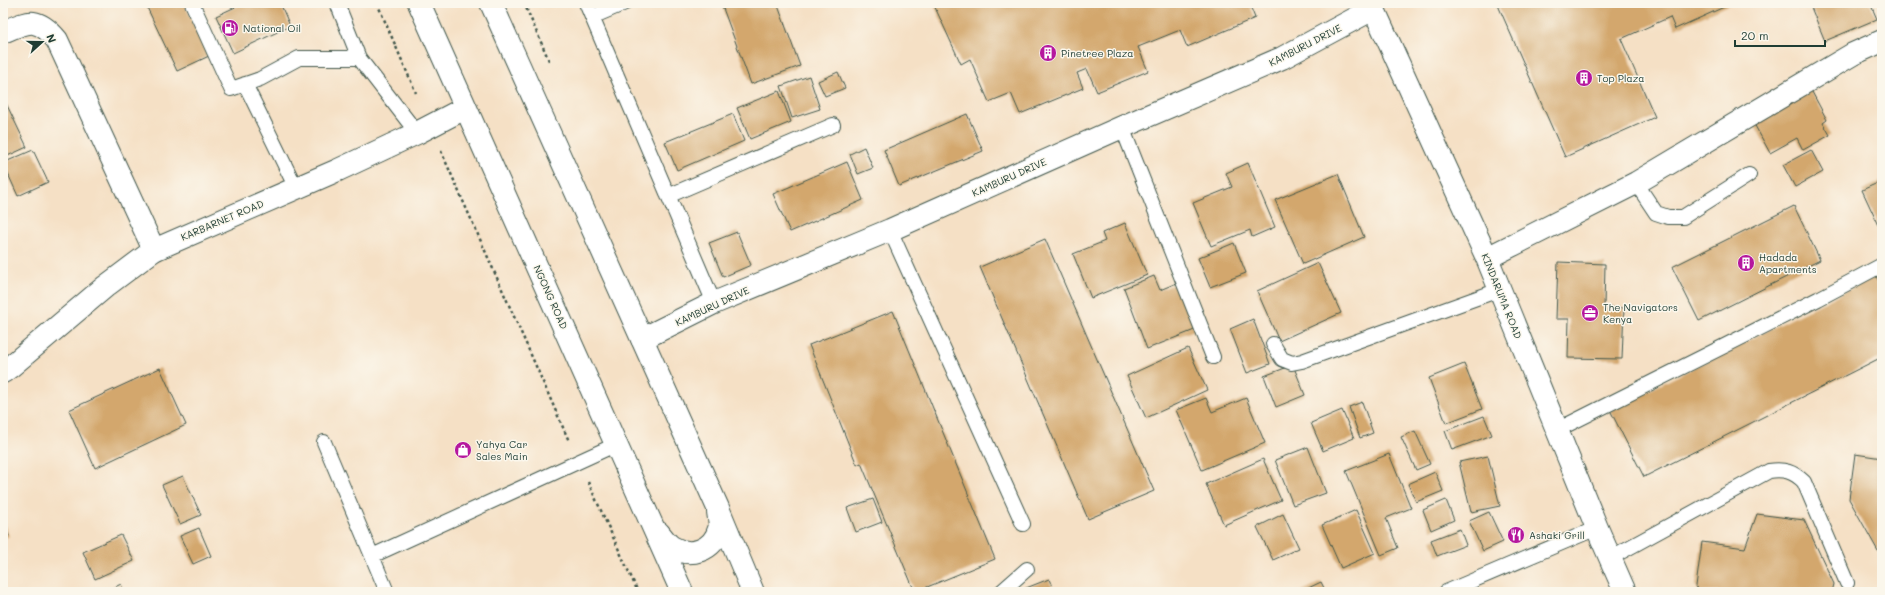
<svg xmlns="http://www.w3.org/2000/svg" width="1885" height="595" viewBox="0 0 1885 595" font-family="Mali,sans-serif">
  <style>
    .building { fill: #d3a76d }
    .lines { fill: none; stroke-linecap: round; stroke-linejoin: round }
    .service-casing { stroke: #3f554a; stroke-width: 16 }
    .minor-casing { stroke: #3f554a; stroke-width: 24 }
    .tertiary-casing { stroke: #3f554a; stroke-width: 24 }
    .secondary-casing { stroke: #3f554a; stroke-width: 24 }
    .path { stroke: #3f554a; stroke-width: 2.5; stroke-dasharray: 3 3; stroke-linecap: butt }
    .service { stroke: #fff; stroke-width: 14 }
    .minor { stroke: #fff; stroke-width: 22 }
    .tertiary { stroke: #fff; stroke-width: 22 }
    .secondary { stroke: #fff; stroke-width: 22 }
    .labels { text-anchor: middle; stroke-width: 3; stroke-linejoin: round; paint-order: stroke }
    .poi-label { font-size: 10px; fill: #1f3d34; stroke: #fbf7ec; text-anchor: start }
    .street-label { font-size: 10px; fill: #1f3d34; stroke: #fbf7ec }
  </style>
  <rect width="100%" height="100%" fill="#fbf7ec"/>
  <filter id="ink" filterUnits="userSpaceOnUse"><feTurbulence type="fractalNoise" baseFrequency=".025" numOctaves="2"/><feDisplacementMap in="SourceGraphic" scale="8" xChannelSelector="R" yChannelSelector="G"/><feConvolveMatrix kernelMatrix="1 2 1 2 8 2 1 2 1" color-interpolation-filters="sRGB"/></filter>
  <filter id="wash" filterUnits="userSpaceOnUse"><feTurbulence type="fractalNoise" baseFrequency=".012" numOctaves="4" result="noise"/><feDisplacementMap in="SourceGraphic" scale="16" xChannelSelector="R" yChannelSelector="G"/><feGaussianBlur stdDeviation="0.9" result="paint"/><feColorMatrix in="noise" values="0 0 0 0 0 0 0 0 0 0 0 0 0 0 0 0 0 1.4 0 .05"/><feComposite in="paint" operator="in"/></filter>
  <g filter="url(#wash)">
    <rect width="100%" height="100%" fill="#f5e0c5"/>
    <g id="blocks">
      <path class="building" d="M 145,3 L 184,3 L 209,56 L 177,71 Z
        M 244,3 L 280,3 L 290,26 L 233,53 L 216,16 Z
        M 721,3 L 777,3 L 800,66 L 751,84 Z
        M 933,3 L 1249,3 L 1255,18 L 1187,47 L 1180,30 L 1138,47 L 1148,71 L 1097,92 L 1087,69 L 1077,73 L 1083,88 L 1020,114 L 1011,93 L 989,102 L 970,59 L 961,64 Z
        M 1497,3 L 1733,3 L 1675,29 L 1670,17 L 1621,39 L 1655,117 L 1565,157 Z
        M 1815,3 L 1870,3 L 1877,19 L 1825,41 L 1810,5 Z
        M 838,72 L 845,88 L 825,96 L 818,81 Z
        M 809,76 L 820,109 L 792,118 L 781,86 Z
        M 1811,90 L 1827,120 L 1823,123 L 1830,135 L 1803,150 L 1797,138 L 1770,153 L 1753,122 Z
        M 779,91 L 791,122 L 750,139 L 737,108 Z
        M 3,97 L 27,147 L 3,158 Z
        M 733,114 L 744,141 L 677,170 L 665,142 Z
        M 967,114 L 983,151 L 899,186 L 884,150 Z
        M 864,147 L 873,168 L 858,174 L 850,154 Z
        M 33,150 L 48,182 L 18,196 L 3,163 Z
        M 1811,150 L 1823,172 L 1795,187 L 1783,165 Z
        M 847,162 L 863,200 L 790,232 L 773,194 Z
        M 1248,163 L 1275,227 L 1252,237 L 1250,230 L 1211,246 L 1193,203 L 1232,187 L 1226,173 Z
        M 1338,174 L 1364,237 L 1303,264 L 1275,200 Z
        M 1882,181 L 1882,233 L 1862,190 Z
        M 1794,206 L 1820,260 L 1699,321 L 1672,267 Z
        M 1125,223 L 1147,275 L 1091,298 L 1073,254 L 1105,241 L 1102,233 Z
        M 737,232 L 751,265 L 723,277 L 709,243 Z
        M 1045,239 L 1154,491 L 1088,519 L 980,267 Z
        M 1234,243 L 1246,273 L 1210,287 L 1198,258 Z
        M 1558,262 L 1605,264 L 1604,307 L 1624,308 L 1622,359 L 1568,358 L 1569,319 L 1556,319 Z
        M 1318,263 L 1341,313 L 1279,341 L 1257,291 Z
        M 1154,276 L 1160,290 L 1179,282 L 1197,329 L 1147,349 L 1124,288 Z
        M 1876,276 L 1882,287 L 1882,357 L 1644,477 L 1610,410 Z
        M 893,311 L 995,559 L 915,592 L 861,463 L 857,465 L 809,345 Z
        M 1253,319 L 1270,364 L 1247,373 L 1230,329 Z
        M 1188,348 L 1207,390 L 1146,418 L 1127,376 Z
        M 1464,364 L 1482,409 L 1446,423 L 1429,378 Z
        M 1293,365 L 1305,395 L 1276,407 L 1264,376 Z
        M 160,368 L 186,425 L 95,468 L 69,410 Z
        M 1206,398 L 1212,412 L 1246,398 L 1265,443 L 1202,470 L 1176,410 Z
        M 1362,402 L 1373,433 L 1360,438 L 1349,407 Z
        M 1342,410 L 1354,438 L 1323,451 L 1311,423 Z
        M 1484,416 L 1492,435 L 1452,450 L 1445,431 Z
        M 1415,431 L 1430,464 L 1416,470 L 1401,437 Z
        M 1308,447 L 1326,493 L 1293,505 L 1275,460 Z
        M 1389,454 L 1411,508 L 1386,518 L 1398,548 L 1381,555 L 1346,471 Z
        M 1855,454 L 1882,458 L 1882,552 L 1878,551 L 1849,499 Z
        M 1488,456 L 1500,506 L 1471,512 L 1459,462 Z
        M 1263,459 L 1281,500 L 1224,525 L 1206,484 Z
        M 1435,472 L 1443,491 L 1416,502 L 1408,484 Z
        M 183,476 L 201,515 L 180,524 L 162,485 Z
        M 873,499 L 882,522 L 856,532 L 847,508 Z
        M 1446,500 L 1454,520 L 1431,530 L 1423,510 Z
        M 1356,510 L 1375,553 L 1341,568 L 1322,525 Z
        M 1489,512 L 1503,542 L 1483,551 L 1469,521 Z
        M 1283,514 L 1299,548 L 1273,560 L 1257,527 Z
        M 1757,514 L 1804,520 L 1834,584 L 1832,592 L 1699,592 L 1696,586 L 1702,542 L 1745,548 Z
        M 3,522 L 9,536 L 3,539 Z
        M 199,528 L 211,556 L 193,564 L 180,536 Z
        M 1460,529 L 1466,545 L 1437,556 L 1431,540 Z
        M 121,535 L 134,561 L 95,579 L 83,552 Z
        M 1049,579 L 1054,592 L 1016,592 Z
        M 1321,582 L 1326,592 L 1300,592 Z
        M 121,584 L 124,592 L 105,592 Z"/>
    </g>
  </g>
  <g filter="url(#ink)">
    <use href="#blocks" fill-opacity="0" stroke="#3f554a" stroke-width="1"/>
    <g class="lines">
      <g class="service-casing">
        <path id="service" d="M 192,3 L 231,89 L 260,79 L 299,58 L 359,58
          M 337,3 L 359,58 L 417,133
          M 586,3 L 714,303
          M 592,17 L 625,3
          M 245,84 L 296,188
          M 1122,127 L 1213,357
          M 1636,183 L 1656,213 L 1668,217 L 1683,217 L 1749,175
          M 668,196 L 833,125
          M 890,230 L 1023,524
          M 1273,344 L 1282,359 L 1292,363 L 1302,361 L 1499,290
          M 1557,430 L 1818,299 L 1882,265
          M 324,442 L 372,556
          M 1610,558 L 1769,471 C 1784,469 1793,471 1804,482 L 1847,583
          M 387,592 L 372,556 L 617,444
          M 1001,592 L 1027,569
          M 1446,592 L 1597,528"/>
      </g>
      <g class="minor-casing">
        <path id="minor" d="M 1371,3 L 1487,258 L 1597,528 L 1625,592
          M 3,32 C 29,21 37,16 57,40 L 154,250
          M 1487,258 L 1636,183 L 1853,54 L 1882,41
          M 642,339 L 714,303 L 890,230 L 1122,127 L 1282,58 L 1373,9"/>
      </g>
      <g class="tertiary-casing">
        <path id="tertiary" d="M 3,372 L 10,367 L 106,286 L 154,250 L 338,170 L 417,133 L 465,108"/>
      </g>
      <g class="secondary-casing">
        <path id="secondary" d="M 419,3 L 682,592
          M 491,3 L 718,508 L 753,592
          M 659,533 C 663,538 667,544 672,547 C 690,558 713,551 719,529 C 721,524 718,516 718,511"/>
      </g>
      <path class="path" d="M 377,3 L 416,93
        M 524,3 L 550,63
        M 441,151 L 569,441
        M 588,482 L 638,592"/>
      <use href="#service" class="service"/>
      <use href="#minor" class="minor"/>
      <use href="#tertiary" class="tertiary"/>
      <use href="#secondary" class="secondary"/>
    </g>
  </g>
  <defs>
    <g id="fuel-disc" transform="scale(0.9)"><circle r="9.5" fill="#b5179e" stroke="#fbf7ec"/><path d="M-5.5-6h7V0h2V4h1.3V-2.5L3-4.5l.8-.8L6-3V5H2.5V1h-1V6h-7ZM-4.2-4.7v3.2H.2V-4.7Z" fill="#fff"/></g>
    <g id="building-disc" transform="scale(0.9)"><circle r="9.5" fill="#b5179e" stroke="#fbf7ec"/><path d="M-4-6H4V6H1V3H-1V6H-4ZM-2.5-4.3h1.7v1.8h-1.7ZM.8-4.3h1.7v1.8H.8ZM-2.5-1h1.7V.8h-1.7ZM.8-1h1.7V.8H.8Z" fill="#fff"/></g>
    <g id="office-disc" transform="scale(0.9)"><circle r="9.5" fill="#b5179e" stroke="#fbf7ec"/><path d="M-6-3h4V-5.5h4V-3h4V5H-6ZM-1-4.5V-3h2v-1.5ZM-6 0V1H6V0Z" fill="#fff"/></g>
    <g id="shop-disc" transform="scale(0.9)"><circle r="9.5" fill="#b5179e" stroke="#fbf7ec"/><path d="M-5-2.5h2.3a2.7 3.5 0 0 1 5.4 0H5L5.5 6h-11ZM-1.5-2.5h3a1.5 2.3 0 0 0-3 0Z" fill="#fff"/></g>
    <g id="restaurant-disc" transform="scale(0.9)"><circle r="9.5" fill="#b5179e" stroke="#fbf7ec"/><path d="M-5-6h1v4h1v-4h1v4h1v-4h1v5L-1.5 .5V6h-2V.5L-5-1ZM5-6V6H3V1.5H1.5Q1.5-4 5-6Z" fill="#fff"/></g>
  </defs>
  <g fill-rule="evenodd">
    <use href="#fuel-disc" x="230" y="28"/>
    <use href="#building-disc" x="1048" y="53"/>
    <use href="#building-disc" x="1584" y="78"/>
    <use href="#building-disc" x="1746" y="263"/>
    <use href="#office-disc" x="1590" y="313"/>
    <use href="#shop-disc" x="463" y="450"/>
    <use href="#restaurant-disc" x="1516" y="535"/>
  </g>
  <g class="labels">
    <g class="poi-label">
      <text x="243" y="32">National Oil</text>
      <text x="1061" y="57">Pinetree Plaza</text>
      <text x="1597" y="82">Top Plaza</text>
      <text x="1759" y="261">Hadada<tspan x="1759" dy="12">Apartments</tspan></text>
      <text x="1603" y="311">The Navigators<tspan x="1603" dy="12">Kenya</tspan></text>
      <text x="476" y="448">Yahya Car<tspan x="476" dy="12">Sales Main</tspan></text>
      <text x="1529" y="539">Ashaki Grill</text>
    </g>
    <g class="street-label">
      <text transform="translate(1305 45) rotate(-27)" y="4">KAMBURU DRIVE</text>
      <text transform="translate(1009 177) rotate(-24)" y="4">KAMBURU DRIVE</text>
      <text transform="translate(222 220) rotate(-23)" y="4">KARBARNET ROAD</text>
      <text transform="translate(1502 296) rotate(68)" y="4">KINDARUMA ROAD</text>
      <text transform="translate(551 297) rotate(66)" y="4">NGONG ROAD</text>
      <text transform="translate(712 306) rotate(-25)" y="4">KAMBURU DRIVE</text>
    </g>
  </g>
  <rect width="1885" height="595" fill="none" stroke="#fbf7ec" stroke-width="16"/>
  <g transform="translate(42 42) rotate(69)" stroke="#fbf7ec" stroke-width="3" paint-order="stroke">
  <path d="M0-3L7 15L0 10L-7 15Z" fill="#1f3d34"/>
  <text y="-6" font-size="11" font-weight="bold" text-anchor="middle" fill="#1f3d34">N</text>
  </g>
  <path d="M1735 40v6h90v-6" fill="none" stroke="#1f3d34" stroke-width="2"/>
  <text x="1741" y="40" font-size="12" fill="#1f3d34" stroke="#fbf7ec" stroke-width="3" paint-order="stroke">20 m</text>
</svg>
